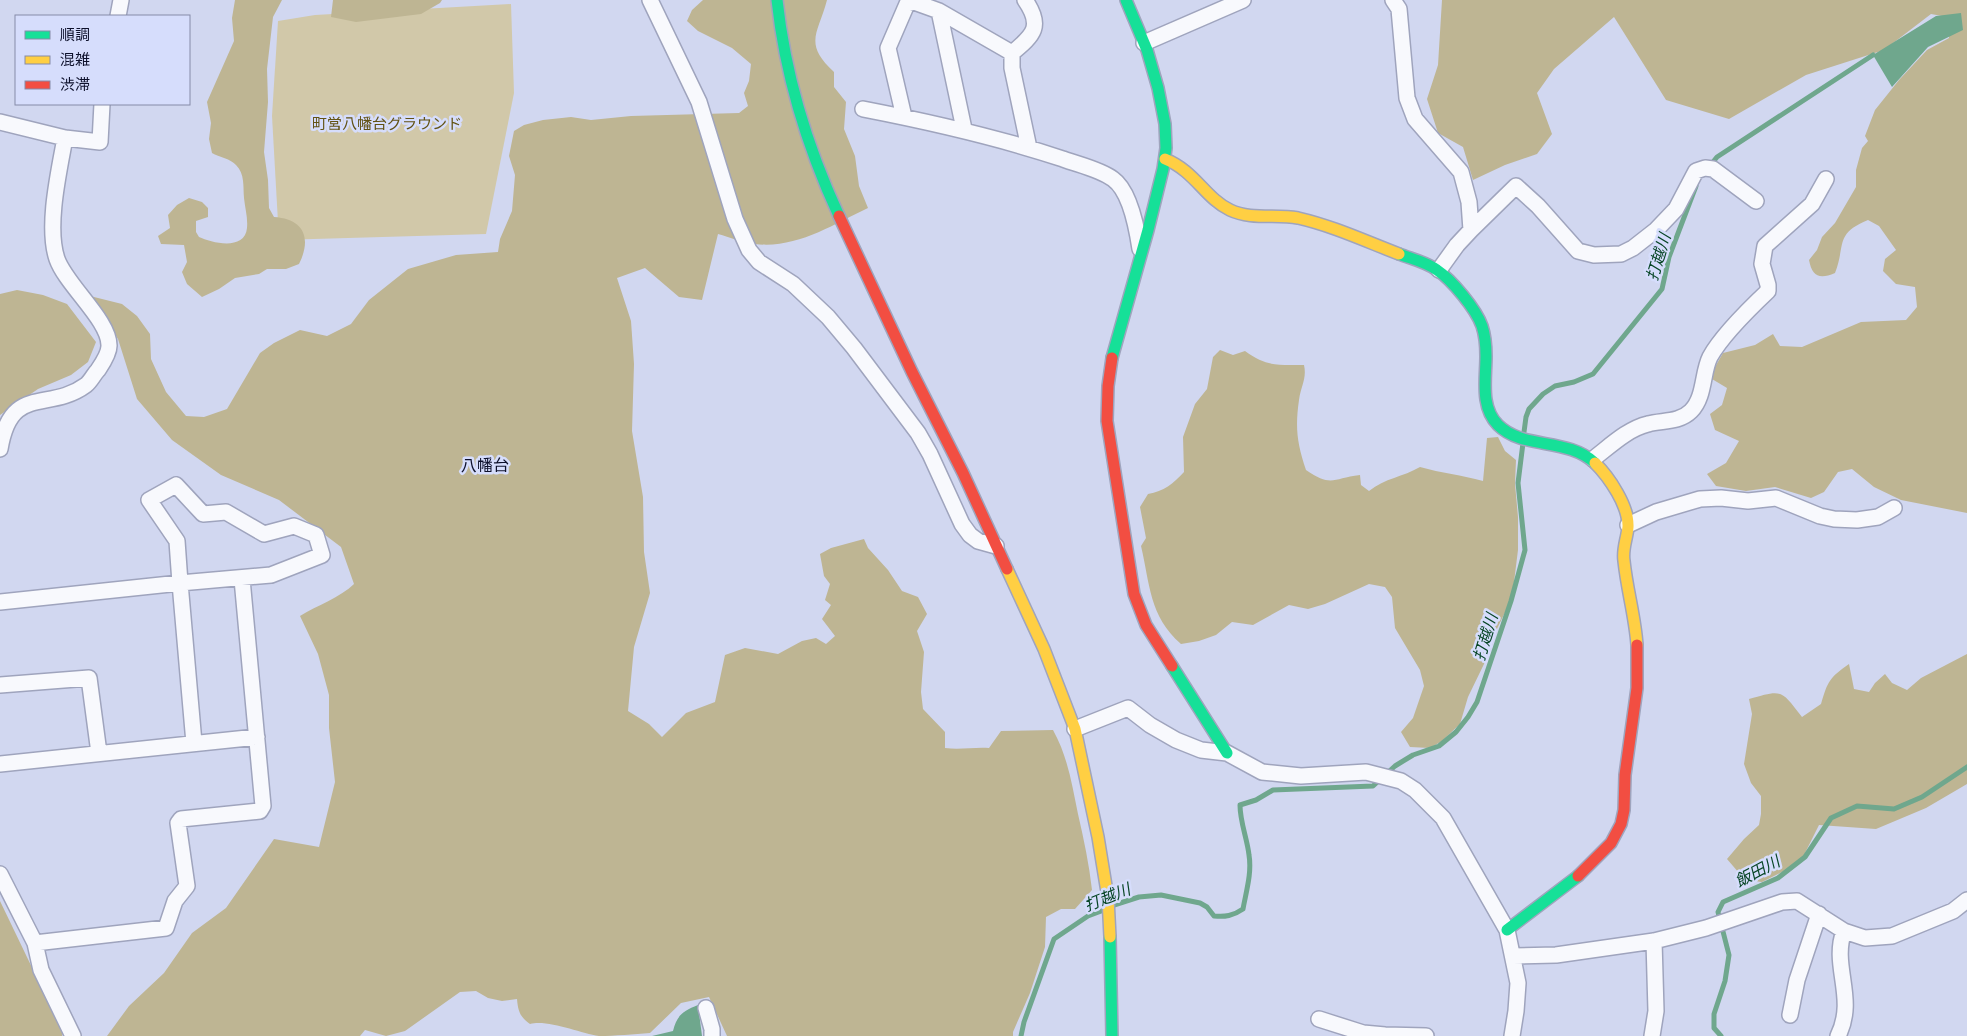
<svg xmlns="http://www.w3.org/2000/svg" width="1967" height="1036" viewBox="0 0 1967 1036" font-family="'IBM Plex Sans','Noto Sans JP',sans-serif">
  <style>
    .green { fill: #d1c8a9 }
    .forest { fill: #beb593 }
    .water { fill: #6fa78d }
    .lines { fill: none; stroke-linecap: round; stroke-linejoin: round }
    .stream { stroke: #6fa78d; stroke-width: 5 }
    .street-casing { stroke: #9fa4bd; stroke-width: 18 }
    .fast-casing { stroke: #9fa4bd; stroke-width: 14 }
    .slow-casing { stroke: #9fa4bd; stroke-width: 14 }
    .jam-casing { stroke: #9fa4bd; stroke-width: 14 }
    .street { stroke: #f8f9fd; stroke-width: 15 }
    .fast { stroke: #16e098; stroke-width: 11 }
    .slow { stroke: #ffcf43; stroke-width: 11 }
    .jam { stroke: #f24e42; stroke-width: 11 }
    .labels { text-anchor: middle; stroke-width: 5; stroke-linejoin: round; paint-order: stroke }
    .park-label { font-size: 15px; fill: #625213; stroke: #d6ddfc }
    .water-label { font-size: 16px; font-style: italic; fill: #084626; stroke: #d6ddfc }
    .neighbourhood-label { font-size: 16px; fill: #0d102b; stroke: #d6ddfc }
  </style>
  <rect width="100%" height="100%" fill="#d1d7f0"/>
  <path class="green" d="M 511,4 L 514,93 L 486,234 L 279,240 L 272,116 L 278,21 L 315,15 Z"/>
  <path class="forest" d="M 235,0 L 282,0 L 273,17 L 267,69 L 268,102 L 264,152 L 268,180 L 269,208 L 274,217 C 304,219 312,238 299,264 L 286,269 L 267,269 L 259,274 L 235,278 L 219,289 L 202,297 L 187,284 L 182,272 L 187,262 L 184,245 L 161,244 L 158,236 L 170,228 L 168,215 L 177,205 L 189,198 L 202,202 L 208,208 L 208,217 L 196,221 L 196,232 L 199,237 C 212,243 245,251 247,228 C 248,218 245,208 244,198 C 243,186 245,174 236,165 C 231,159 219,157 212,153 L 209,139 L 211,123 L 207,102 L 234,41 L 232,18 Z
    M 333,0 L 442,0 L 440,3 L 421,14 L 356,22 L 331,17 Z
    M 703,0 L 827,0 C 818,34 803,43 834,72 L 834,87 L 846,102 L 844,129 L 855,156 L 859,186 L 868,208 C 832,225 796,249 755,244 C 742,243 730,237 718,234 L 702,300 L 679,297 L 645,268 L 617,278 L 631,321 L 634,364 L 632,431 L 643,497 L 644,552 L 650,593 L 634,647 L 628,711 L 649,724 L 662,737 L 686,713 L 715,702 L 725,655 L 745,648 L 778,654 L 802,641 L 816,638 L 826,644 L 835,636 L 822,619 L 831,605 L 825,600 L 830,584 L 824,576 L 820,554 L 831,548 L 864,539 L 868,548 L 888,570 L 902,591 L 918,597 L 927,614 L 917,631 L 924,652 L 921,692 L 923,709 L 945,732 L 945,748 C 960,750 974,747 989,748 L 1001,731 L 1053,730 C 1068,757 1072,785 1078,814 C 1084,840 1089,864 1092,890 L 1075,909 L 1061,909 L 1046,917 L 1045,947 L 1030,993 L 1013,1032 L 1013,1036 L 727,1036 L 709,997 L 681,1003 L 650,1033 C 634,1034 615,1036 599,1036 C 580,1033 547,1019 530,1024 C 520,1017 518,1011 517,999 L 502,1001 L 488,998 L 476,991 L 460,992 L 405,1031 L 386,1036 L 365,1030 L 360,1036 L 107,1036 L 129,1006 L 164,973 L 192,933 L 226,908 L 274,839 L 319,847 L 335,782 L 329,728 L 329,695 L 318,654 L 300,616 C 316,606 341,597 354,584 L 341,547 L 279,500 L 221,475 L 172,440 L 137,399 L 118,339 L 90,296 L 122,304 L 137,316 L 150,334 L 151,359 L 166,392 L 186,416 L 204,417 L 227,409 L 260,353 L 274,343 L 300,330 L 327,336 L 351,324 L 369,300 L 408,269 L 456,255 L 498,252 L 500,239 L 512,211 L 515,175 L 509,156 L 514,131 L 524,125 L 543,120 L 571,117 L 591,120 L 631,116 L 739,113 L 748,106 L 744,93 L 749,81 L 751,64 L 732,48 L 698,31 L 687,21 L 692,10 Z
    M 1442,0 L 1967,0 L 1967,513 L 1901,500 L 1874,487 L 1852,469 L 1838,472 L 1824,492 L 1811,498 L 1775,487 L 1746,491 L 1716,486 L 1707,474 L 1726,463 L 1739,441 L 1715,430 L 1710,414 L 1722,405 L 1727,388 L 1712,379 L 1715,367 L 1723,353 L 1755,345 L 1773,334 L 1780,346 L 1802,347 L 1861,322 L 1906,320 L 1917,307 L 1915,287 L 1896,284 L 1883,271 L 1885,259 L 1896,250 L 1879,226 L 1868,220 C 1834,234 1846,245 1835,273 C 1819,280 1812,276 1809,260 L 1817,250 L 1822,237 L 1835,223 L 1856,187 L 1856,170 L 1862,148 L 1868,141 L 1865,136 L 1875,110 L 1899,80 L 1927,50 L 1949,38 L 1949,28 L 1953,18 L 1931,14 L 1884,50 L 1806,75 L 1729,119 L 1666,100 L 1614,17 L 1554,69 L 1537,93 L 1552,134 L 1537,154 L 1505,165 L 1473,180 L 1463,147 L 1438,133 L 1427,99 L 1438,65 Z
    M 17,290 L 43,295 L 67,304 L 96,342 L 88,362 L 71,375 L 38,389 L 0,415 L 0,294 Z
    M 1220,350 L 1233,355 L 1245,351 C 1267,367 1278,365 1304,365 C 1307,378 1301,386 1299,400 C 1295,428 1297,443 1306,470 C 1332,488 1333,478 1360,475 L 1361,485 L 1369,491 C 1385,478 1403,477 1420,467 C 1441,473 1462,475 1483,481 L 1487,438 L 1498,437 L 1505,451 L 1516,460 L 1515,484 L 1518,517 L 1518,550 L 1512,598 L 1493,637 L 1484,664 L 1468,697 L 1460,724 L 1442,741 L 1430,748 L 1410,747 L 1401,732 L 1413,718 L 1424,686 L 1420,670 L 1395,628 L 1392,597 L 1385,587 L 1369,584 L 1325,604 L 1308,609 L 1289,605 L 1253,625 L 1232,622 L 1216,635 L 1199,641 L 1181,644 C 1149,616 1150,584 1141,546 L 1146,538 L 1140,507 L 1148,494 C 1164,491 1173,484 1184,472 L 1183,437 L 1195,404 L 1207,389 L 1213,357 Z
    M 1967,654 L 1967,784 L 1926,808 L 1876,829 L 1819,825 L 1800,863 L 1762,882 L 1745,880 L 1727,859 L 1744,839 L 1759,825 L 1761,814 L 1761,796 L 1751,783 L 1744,764 L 1752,714 L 1749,699 C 1783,689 1781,690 1802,717 L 1821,704 C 1828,681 1829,678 1849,664 L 1854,689 L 1869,692 L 1875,683 L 1885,674 L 1892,683 L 1907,690 L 1921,678 Z
    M 0,901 L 63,1032 L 62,1036 L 0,1036 Z"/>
  <path class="water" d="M 1961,13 L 1963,30 L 1928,47 L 1892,87 L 1873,55 L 1936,16 Z
    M 698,1005 L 702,1036 L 652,1036 L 673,1031 C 677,1015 683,1011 698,1005 Z"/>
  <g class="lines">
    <path class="stream" d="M 1709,167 L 1717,157 L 1873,55
      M 1524,432 L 1526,417 L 1529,409 L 1543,394 L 1555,386 L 1574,382 L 1593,374 L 1662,289 L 1669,257 L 1696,186
      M 1114,905 L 1139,897 L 1161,895 L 1200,903 L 1207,907 L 1214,916 C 1225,917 1233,916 1243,909 C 1246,892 1252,873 1249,855 C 1247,838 1240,822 1240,805 L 1256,800 L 1273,790 L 1373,786 L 1395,766 L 1413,755 L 1439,746 L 1456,732 L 1468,717 L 1477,702 L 1511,601 L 1525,550 L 1518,483 L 1523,443
      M 1021,1036 L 1024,1022 L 1054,939 L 1088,916 L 1104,910
      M 1721,1036 L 1714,1028 L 1714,1014 L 1725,981 L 1729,955 L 1718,912 L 1723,902 L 1778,878 L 1805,857 L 1831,818 L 1857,806 L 1894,809 L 1922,797 L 1967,767"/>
    <g class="street-casing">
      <path id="street" d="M 650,0 L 699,102 L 735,219 L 749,250 L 759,262 L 793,284 L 828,317 L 854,348 L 918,433 L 930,454 L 962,524 L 970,535 L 978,541 L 996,546
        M 1025,0 C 1043,26 1034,35 1012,53 L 1012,68 L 1029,148
        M 1393,0 L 1399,9 L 1407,98 L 1415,119 L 1461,172 L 1469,202 L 1471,230 L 1457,245 L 1439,270
        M 939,11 L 964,129
        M 118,16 L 121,0
        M 1144,43 L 1243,0
        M 863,109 C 930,122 997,137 1063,159 C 1079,165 1099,169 1113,179 C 1130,191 1137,229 1140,249
        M 904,117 L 888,48 L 907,4 L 914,2 L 939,11 L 1012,53
        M 0,122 L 65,138 L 100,142 L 102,104
        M 1471,230 L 1516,186 L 1538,206 L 1578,251 L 1594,255 L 1621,254 L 1633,248 L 1656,230 L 1676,209 L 1696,171 L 1705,168 L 1713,169 L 1756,201
        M 0,449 C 11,383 48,413 86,385 C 91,381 94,374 98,370 C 102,364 109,354 109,346 C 110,321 66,285 57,259 C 46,227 59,171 65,138
        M 1593,459 C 1609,447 1627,429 1648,424 C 1662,420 1679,423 1691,411 C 1705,397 1702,373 1710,357 C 1722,335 1750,308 1768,291 L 1768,285 L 1762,264 L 1765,246 L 1812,204 L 1826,179
        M 176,485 L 203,514 L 226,512 L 264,534 L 294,526 L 316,535 L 322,555 L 271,575 L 180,583 L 177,541 L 149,500 Z
        M 1628,525 L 1656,512 L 1700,499 L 1721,498 L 1748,501 L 1776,498 L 1820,516 L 1834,519 L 1857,520 L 1878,517 L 1894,508
        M 0,602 L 180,583 L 194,743
        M 0,685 L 89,678 L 99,753
        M 1075,729 L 1128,708 L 1150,725 L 1176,740 L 1201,750 L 1227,753 L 1262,772 L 1301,776 L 1366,772 L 1401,781 L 1415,790 L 1443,818 L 1507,930 L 1518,983 L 1516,1011 L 1512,1036
        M 0,764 L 257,737
        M 0,874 L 35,943 L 41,970 L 73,1036
        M 35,943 L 166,928 L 175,901 L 187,886 L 178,823 L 181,819 L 260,811 L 263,806 L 242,579
        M 1513,956 L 1556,955 L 1654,941 L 1706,928 L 1782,902 L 1797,901 L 1844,931 L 1865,938 L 1892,936 L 1953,911 L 1967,900
        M 706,1008 L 712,1029 L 712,1036
        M 1790,1015 L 1797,980 L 1819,914
        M 1319,1019 L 1363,1033 L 1385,1035 L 1426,1036
        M 1652,1036 L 1656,1011 L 1654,941
        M 1838,1036 C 1857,998 1831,966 1844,931"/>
    </g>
    <g class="fast-casing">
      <path id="fast" d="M 777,0 C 785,74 808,149 839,216
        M 1399,254 C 1412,259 1426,262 1437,270 C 1452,280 1476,309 1482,326 C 1485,335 1486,346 1486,356 C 1486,379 1480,407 1498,425 C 1523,450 1567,437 1595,463
        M 1112,358 L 1148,230 L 1163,169 L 1166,148 L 1165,124 L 1158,88 L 1147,50 L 1126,0
        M 1172,666 L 1227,753
        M 1507,930 L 1578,876
        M 1110,937 L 1112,1036"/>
    </g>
    <g class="slow-casing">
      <path id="slow" d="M 1165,159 C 1195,171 1205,198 1230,210 C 1251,220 1276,214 1298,218 C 1333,226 1365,241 1399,254
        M 1595,463 C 1609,477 1629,506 1628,527 C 1627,539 1622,549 1624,561 C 1627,590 1635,616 1637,645
        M 1007,569 L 1044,649 L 1075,729 L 1098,837 L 1108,898 L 1110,937"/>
    </g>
    <g class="jam-casing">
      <path id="jam" d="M 839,216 L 912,372 L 963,473 L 1007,569
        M 1112,358 L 1108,386 L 1107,421 L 1134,594 L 1146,625 L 1172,666
        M 1578,876 L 1611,843 L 1621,824 L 1624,810 L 1625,775 L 1637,688 L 1637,645"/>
    </g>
    <use href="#street" class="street"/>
    <use href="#fast" class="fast"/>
    <use href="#slow" class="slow"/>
    <use href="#jam" class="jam"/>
  </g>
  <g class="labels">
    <g class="park-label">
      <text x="387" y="129">町営八幡台グラウンド</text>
    </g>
    <g class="water-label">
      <text transform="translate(1658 257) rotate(-73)" y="6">打越川</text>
      <text transform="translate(1485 637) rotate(-73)" y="6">打越川</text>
      <text transform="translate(1757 871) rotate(-28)" y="6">飯田川</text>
      <text transform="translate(1107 897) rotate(-22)" y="6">打越川</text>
    </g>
    <g class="neighbourhood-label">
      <text x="485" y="471">八幡台</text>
    </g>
  </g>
  <rect x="15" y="15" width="175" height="90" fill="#d6ddfc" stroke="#868ba8"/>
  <rect x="25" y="31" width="25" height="8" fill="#16e098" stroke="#868ba8"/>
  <text x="60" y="40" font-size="15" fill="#0d102b">順調</text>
  <rect x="25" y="56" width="25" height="8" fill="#ffcf43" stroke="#868ba8"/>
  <text x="60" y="65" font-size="15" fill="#0d102b">混雑</text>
  <rect x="25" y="81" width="25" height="8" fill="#f24e42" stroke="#868ba8"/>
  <text x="60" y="90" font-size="15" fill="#0d102b">渋滞</text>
</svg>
